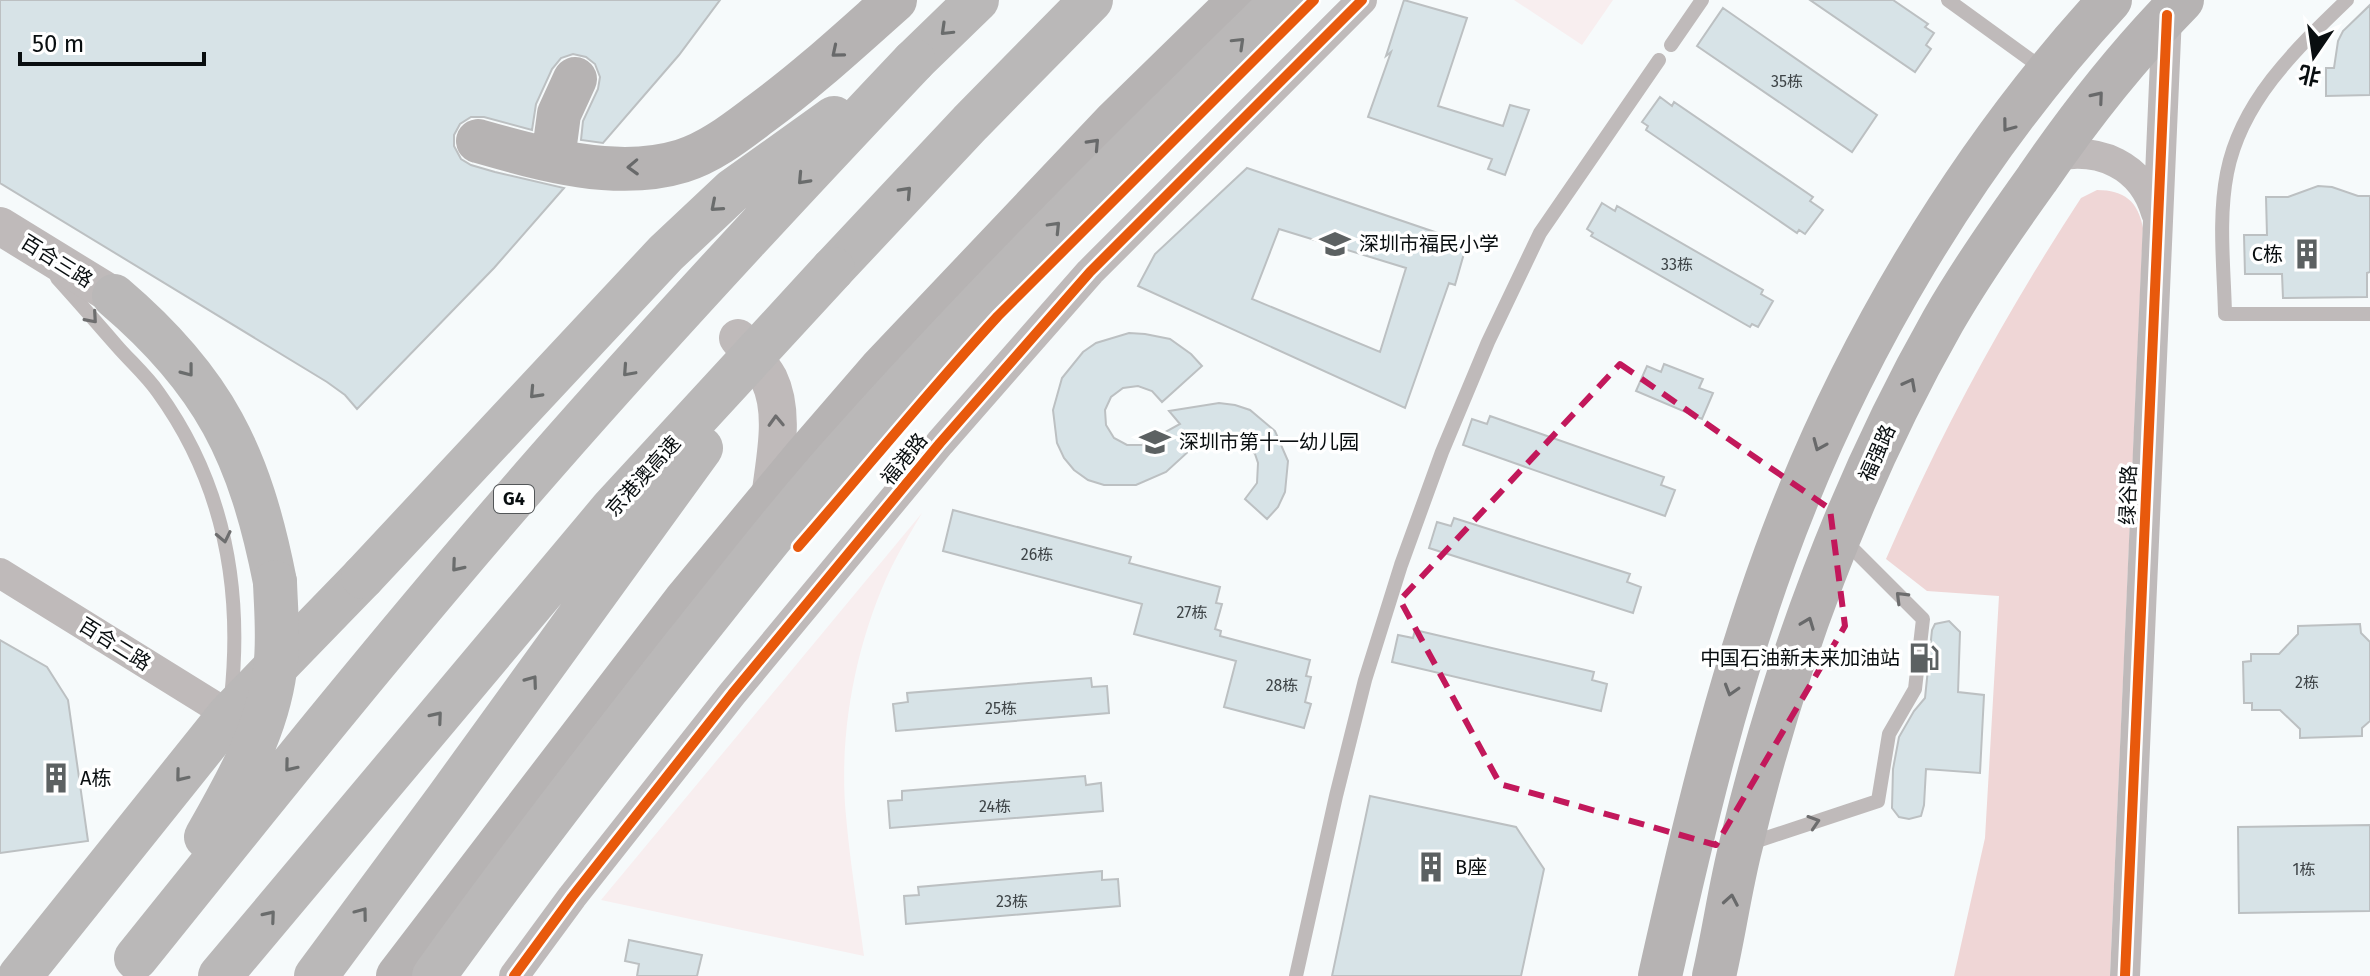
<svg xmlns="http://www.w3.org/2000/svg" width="2370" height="976" viewBox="0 0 2370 976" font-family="'Fira Sans','Noto Sans SC',sans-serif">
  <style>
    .green { fill: #f8eeef }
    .forest { fill: #efd6d6 }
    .building { fill: #d7e3e7; stroke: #bcc0c2; stroke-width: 2; fill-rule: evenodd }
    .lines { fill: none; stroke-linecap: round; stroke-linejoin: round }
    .service { stroke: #bfbaba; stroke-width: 14 }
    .minor { stroke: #bfbaba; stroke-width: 30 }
    .tertiary { stroke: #bfbaba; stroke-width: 38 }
    .primary { stroke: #b6b3b3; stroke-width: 44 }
    .motorway { stroke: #bab8b8; stroke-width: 44 }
    .motorway-bridge { stroke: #bab8b8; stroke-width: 44 }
    .cycleway-casing { stroke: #fff; stroke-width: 15 }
    .cycleway { stroke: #e8590c; stroke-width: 10 }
    .oneway { stroke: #6a6c6c }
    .oneway2 { stroke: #68696a }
    .oneway3 { stroke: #6d6d6e }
    .marked { fill: none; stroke: #c2185b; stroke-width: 6; stroke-dasharray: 16 10; stroke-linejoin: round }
    .labels { text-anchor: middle; stroke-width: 7; stroke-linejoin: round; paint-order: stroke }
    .number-label { font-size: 16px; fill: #3e4447 }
    .shield { fill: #fff; stroke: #535658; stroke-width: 2 }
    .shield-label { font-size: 18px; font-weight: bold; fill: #090e10 }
    .poi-label { font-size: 20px; fill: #090e10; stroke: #fff; text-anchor: start }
    .street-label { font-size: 20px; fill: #090e10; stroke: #fff }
  </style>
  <rect width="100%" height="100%" fill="#f6fafb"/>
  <path class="green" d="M 1514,0 L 1613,0 L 1582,45 Z
    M 922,513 C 912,530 901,548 892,566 C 856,641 838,733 846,816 C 850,863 858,909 864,956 L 601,900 Z"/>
  <path class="forest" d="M 2097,190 C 2124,190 2138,201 2143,228 L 2110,976 L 1954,976 L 1985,838 L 1999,596 L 1927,591 L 1886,559 C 1941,432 2005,314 2081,198 Z"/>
  <path class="building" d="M 0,0 L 720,0 L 679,55 L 603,143 L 581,140 L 583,121 L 598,89 L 600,77 L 595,64 L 586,57 L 573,54 L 561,58 L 552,69 L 536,104 L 532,130 L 484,117 L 471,117 L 460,124 L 454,135 L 454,146 L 461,159 L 471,165 L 495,172 L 564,188 L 494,268 L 357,409 L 345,395 L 327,382 L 0,183 Z
    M 1404,0 L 1467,18 L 1438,106 L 1503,126 L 1510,105 L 1529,110 L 1505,175 L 1488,169 L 1492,159 L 1368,117 L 1391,52 L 1386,56 Z
    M 1810,0 L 1893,0 L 1928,24 L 1925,27 L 1934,33 L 1926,45 L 1931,49 L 1915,72 Z
    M 2370,5 L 2370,95 L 2326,96 L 2326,68 L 2334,68 L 2338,41 L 2343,31 Z
    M 1723,8 L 1877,115 L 1852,152 L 1697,46 Z
    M 1660,97 L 1672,106 L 1674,102 L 1813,197 L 1810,201 L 1823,210 L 1805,234 L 1799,230 L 1797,233 L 1646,130 L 1648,126 L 1642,122 Z
    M 1247,168 L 1467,243 L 1455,285 L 1449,283 L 1405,408 L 1138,286 L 1155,254 ZM 1279,229 L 1406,268 L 1380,352 L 1252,299 Z
    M 2318,186 L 2332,187 L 2358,196 L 2370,196 L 2370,272 L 2367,273 L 2367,297 L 2283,298 L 2282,274 L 2245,274 L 2244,235 L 2267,235 L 2266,197 L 2288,197 Z
    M 1602,203 L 1615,211 L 1617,206 L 1763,290 L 1761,294 L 1773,301 L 1758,327 L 1752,324 L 1750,327 L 1591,236 L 1593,233 L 1587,229 Z
    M 1129,333 L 1145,334 L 1170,339 L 1191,354 L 1202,366 L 1162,402 L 1152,391 L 1138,386 L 1123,388 L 1111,397 L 1105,410 L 1106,425 L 1114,438 L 1127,445 L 1142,445 L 1180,424 L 1169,411 L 1219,403 L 1235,405 L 1250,410 L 1275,431 L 1288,461 L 1285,492 L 1278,507 L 1267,519 L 1245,499 L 1257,483 L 1258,463 L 1255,454 L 1241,439 L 1232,435 L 1212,434 L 1203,438 L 1166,472 L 1136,485 L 1104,485 L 1088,480 L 1074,470 L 1064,458 L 1057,443 L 1053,410 L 1062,378 L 1083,352 L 1096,343 Z
    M 1664,364 L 1703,379 L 1699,388 L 1713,393 L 1702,419 L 1636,391 L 1647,366 L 1661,372 Z
    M 1490,416 L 1664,477 L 1661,485 L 1675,490 L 1665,516 L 1463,445 L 1472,419 L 1487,424 Z
    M 953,510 L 1131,557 L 1129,563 L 1220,587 L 1216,603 L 1222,604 L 1215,629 L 1221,631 L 1220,636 L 1310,660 L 1306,676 L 1311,677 L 1305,702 L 1311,704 L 1304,728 L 1224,707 L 1236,661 L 1134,634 L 1142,604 L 943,551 Z
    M 1454,518 L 1630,574 L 1627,582 L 1641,587 L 1633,613 L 1429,548 L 1437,522 L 1451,526 Z
    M 1949,621 L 1960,632 L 1958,692 L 1984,695 L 1980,773 L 1926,769 L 1924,805 L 1921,816 L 1909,819 L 1899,817 L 1892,808 L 1893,769 L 1899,737 L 1914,711 L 1925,698 L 1932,630 L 1935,624 Z
    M 2360,624 L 2361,633 L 2370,642 L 2370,721 L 2362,728 L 2362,736 L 2300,738 L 2300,729 L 2280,710 L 2252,710 L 2252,703 L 2244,703 L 2243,662 L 2251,661 L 2251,654 L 2279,654 L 2298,634 L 2298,626 Z
    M 1415,630 L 1594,672 L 1592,680 L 1607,684 L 1601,711 L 1392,662 L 1398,635 L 1413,638 Z
    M 0,640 L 47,667 L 68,700 L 88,841 L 0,853 Z
    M 1091,678 L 1092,687 L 1107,686 L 1109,713 L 896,731 L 893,704 L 908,702 L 907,693 Z
    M 1085,776 L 1086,785 L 1101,783 L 1103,811 L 890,828 L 888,801 L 902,800 L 902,791 Z
    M 1370,796 L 1516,827 L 1544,869 L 1521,976 L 1332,976 Z
    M 2370,825 L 2370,911 L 2239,913 L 2238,827 Z
    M 1102,871 L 1102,880 L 1118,879 L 1120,906 L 906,924 L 904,896 L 919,895 L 918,887 Z
    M 629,940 L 702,955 L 697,976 L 637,976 L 639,964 L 625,961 Z"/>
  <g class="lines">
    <path class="service" d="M 1948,0 L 2046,71
      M 2347,0 C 2296,49 2241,101 2227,173 C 2218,219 2224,268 2225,314 L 2370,314
      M 1671,45 L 1702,0
      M 57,278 C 77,300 97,323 117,346 C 130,361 146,375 158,392 C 224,483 243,587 231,698
      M 1748,844 L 1878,801 L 1889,734 L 1915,689 L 1923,619 L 1843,539
      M 1296,976 L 1336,796 L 1365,680 L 1401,565 L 1442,452 L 1488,342 L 1540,233 L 1659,60"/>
    <path class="minor" d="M 2052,157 C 2099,146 2142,165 2156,213
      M 0,573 L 229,715
      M 514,976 L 572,897 L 732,694 L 940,443 L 1090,272 L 1362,0
      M 2125,976 L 2167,15"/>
    <path class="tertiary" d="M 0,226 L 114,296
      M 738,338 C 748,351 761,364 769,379 C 786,414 774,462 770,499"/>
    <path class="primary" d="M 478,141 C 541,159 617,181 682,161 C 711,152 736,132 760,114 C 808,79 851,39 895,0
      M 553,159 L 559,114 L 575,79
      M 398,976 L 685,601 L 803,459 L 881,369 L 1116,121 L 1240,0
      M 1660,976 C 1692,834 1725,693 1775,556 C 1848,355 1965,157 2110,0
      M 1714,976 C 1724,933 1730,888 1741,845 C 1784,664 1851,483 1943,321 C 1971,272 2004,225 2037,179 C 2080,116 2128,55 2182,0"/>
    <path class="motorway" d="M 914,61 L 977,0
      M 833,269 L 970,123 L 1091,0
      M 114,296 C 214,381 250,455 275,582
      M 20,976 L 229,715 L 363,577
      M 434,976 C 515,863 600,753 686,644 C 742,574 796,504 856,438 C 992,286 1137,143 1283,0"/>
    <path class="motorway-bridge" d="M 363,577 L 666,253 L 732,191 L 834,118
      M 206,837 C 236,784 267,731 275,670 C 279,641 276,611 275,582
      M 136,958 C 270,791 404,624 545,463 C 665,326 789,193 914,61
      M 220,976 L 612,509 L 833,269
      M 316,976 L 447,799 L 701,448"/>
    <g class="cycleway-casing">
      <path id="cycleway" d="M 798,547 C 865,470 929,391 998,316 L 1314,0
        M 514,976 L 572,897 L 732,694 L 940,443 L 1090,272 L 1362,0
        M 2125,976 L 2167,15"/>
    </g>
    <use href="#cycleway" class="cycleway"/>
  </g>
  <defs><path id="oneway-chevron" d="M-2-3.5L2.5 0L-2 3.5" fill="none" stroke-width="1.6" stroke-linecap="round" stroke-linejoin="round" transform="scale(2)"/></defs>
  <g class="oneway">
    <use href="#oneway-chevron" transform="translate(946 30) rotate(136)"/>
    <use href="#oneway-chevron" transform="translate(1239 43) rotate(-44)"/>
    <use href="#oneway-chevron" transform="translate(803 179) rotate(133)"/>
    <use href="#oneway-chevron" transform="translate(906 192) rotate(-47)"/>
    <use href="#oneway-chevron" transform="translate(716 206) rotate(139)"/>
    <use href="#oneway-chevron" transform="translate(1055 227) rotate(-46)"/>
    <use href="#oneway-chevron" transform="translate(188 371) rotate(52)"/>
    <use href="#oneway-chevron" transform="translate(628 371) rotate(132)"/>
    <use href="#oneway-chevron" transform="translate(535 393) rotate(133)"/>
    <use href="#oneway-chevron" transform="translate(457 566) rotate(130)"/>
    <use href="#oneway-chevron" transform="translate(532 681) rotate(-54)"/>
    <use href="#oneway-chevron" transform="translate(437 717) rotate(-50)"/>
    <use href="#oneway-chevron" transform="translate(290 766) rotate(129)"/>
    <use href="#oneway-chevron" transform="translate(181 776) rotate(129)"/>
    <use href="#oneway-chevron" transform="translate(362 913) rotate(-53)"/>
    <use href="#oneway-chevron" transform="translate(270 916) rotate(-50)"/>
  </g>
  <g class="oneway2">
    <use href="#oneway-chevron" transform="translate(837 52) rotate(140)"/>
    <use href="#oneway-chevron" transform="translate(2098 97) rotate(-50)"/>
    <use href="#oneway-chevron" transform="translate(2008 126) rotate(127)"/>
    <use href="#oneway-chevron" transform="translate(1094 144) rotate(-47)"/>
    <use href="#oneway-chevron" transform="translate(633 167) rotate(178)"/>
    <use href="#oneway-chevron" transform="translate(1910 384) rotate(-62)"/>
    <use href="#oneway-chevron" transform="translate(1819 445) rotate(113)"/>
    <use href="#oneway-chevron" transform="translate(1808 623) rotate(-69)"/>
    <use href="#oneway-chevron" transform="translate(1731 690) rotate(107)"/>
    <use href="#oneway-chevron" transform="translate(1731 900) rotate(-80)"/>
  </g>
  <g class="oneway3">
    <use href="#oneway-chevron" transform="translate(92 318) rotate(49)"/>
    <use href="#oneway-chevron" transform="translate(776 421) rotate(-92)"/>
    <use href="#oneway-chevron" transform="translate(224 537) rotate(78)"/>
    <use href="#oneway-chevron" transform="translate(1901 597) rotate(-135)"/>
    <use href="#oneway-chevron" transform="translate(1814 822) rotate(-18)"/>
  </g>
  <path class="marked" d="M 1620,364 L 1830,509 L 1845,626 L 1716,845 L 1500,784 L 1400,600 Z"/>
  <defs>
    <g id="school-bare" transform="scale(2.4)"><path d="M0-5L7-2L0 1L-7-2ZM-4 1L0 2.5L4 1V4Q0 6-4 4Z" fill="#5c6162" stroke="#fff" stroke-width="2.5" paint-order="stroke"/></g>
    <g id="building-bare" transform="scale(2.4)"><path d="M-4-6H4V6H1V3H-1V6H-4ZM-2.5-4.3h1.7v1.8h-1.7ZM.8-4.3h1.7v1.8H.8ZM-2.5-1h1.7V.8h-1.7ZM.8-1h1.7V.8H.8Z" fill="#5c6162" stroke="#fff" stroke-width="2.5" paint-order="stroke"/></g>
    <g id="fuel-bare" transform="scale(2.4)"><path d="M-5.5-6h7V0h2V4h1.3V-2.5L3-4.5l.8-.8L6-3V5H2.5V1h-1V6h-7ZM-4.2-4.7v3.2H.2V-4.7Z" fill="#5c6162" stroke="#fff" stroke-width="2.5" paint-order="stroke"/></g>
  </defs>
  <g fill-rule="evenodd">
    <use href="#school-bare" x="1335" y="244"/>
    <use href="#building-bare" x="2307" y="254"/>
    <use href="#school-bare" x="1155" y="442"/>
    <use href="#fuel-bare" x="1924" y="658"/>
    <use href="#building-bare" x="56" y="778"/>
    <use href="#building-bare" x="1431" y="867"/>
  </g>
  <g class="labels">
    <g class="number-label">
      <text x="1787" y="87">35栋</text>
      <text x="1677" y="270">33栋</text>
      <text x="1037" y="560">26栋</text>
      <text x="1192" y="618">27栋</text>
      <text x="2307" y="688">2栋</text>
      <text x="1282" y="691">28栋</text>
      <text x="1001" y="714">25栋</text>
      <text x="995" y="812">24栋</text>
      <text x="2304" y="875">1栋</text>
      <text x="1012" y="907">23栋</text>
    </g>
    <rect class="shield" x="494" y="485" width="40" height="28" rx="6"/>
    <g class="shield-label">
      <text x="514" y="505">G4</text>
    </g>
    <g class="poi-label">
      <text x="1359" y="251">深圳市福民小学</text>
      <text x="2283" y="261" text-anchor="end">C栋</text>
      <text x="1179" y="449">深圳市第十一幼儿园</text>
      <text x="1900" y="665" text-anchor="end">中国石油新未来加油站</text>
      <text x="80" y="785">A栋</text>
      <text x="1455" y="874">B座</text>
    </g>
    <g class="street-label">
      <text transform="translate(57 261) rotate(32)" y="7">百合三路</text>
      <text transform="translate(1877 453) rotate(-66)" y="7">福强路</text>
      <text transform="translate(904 459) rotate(-51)" y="7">福港路</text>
      <text transform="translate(643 476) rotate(-48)" y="7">京港澳高速</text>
      <text transform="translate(2128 495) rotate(-88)" y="7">绿谷路</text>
      <text transform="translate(115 644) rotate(32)" y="7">百合二路</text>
    </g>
  </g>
  <g transform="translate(2314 56) rotate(193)" stroke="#ffffff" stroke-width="6" paint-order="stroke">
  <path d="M0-6L14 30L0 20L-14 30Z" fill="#090e10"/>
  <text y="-12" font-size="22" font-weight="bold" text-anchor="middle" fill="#090e10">北</text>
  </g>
  <path d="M20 52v12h184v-12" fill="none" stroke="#090e10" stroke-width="4"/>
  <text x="32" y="52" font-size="24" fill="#090e10" stroke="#ffffff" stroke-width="6" paint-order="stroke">50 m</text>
</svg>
